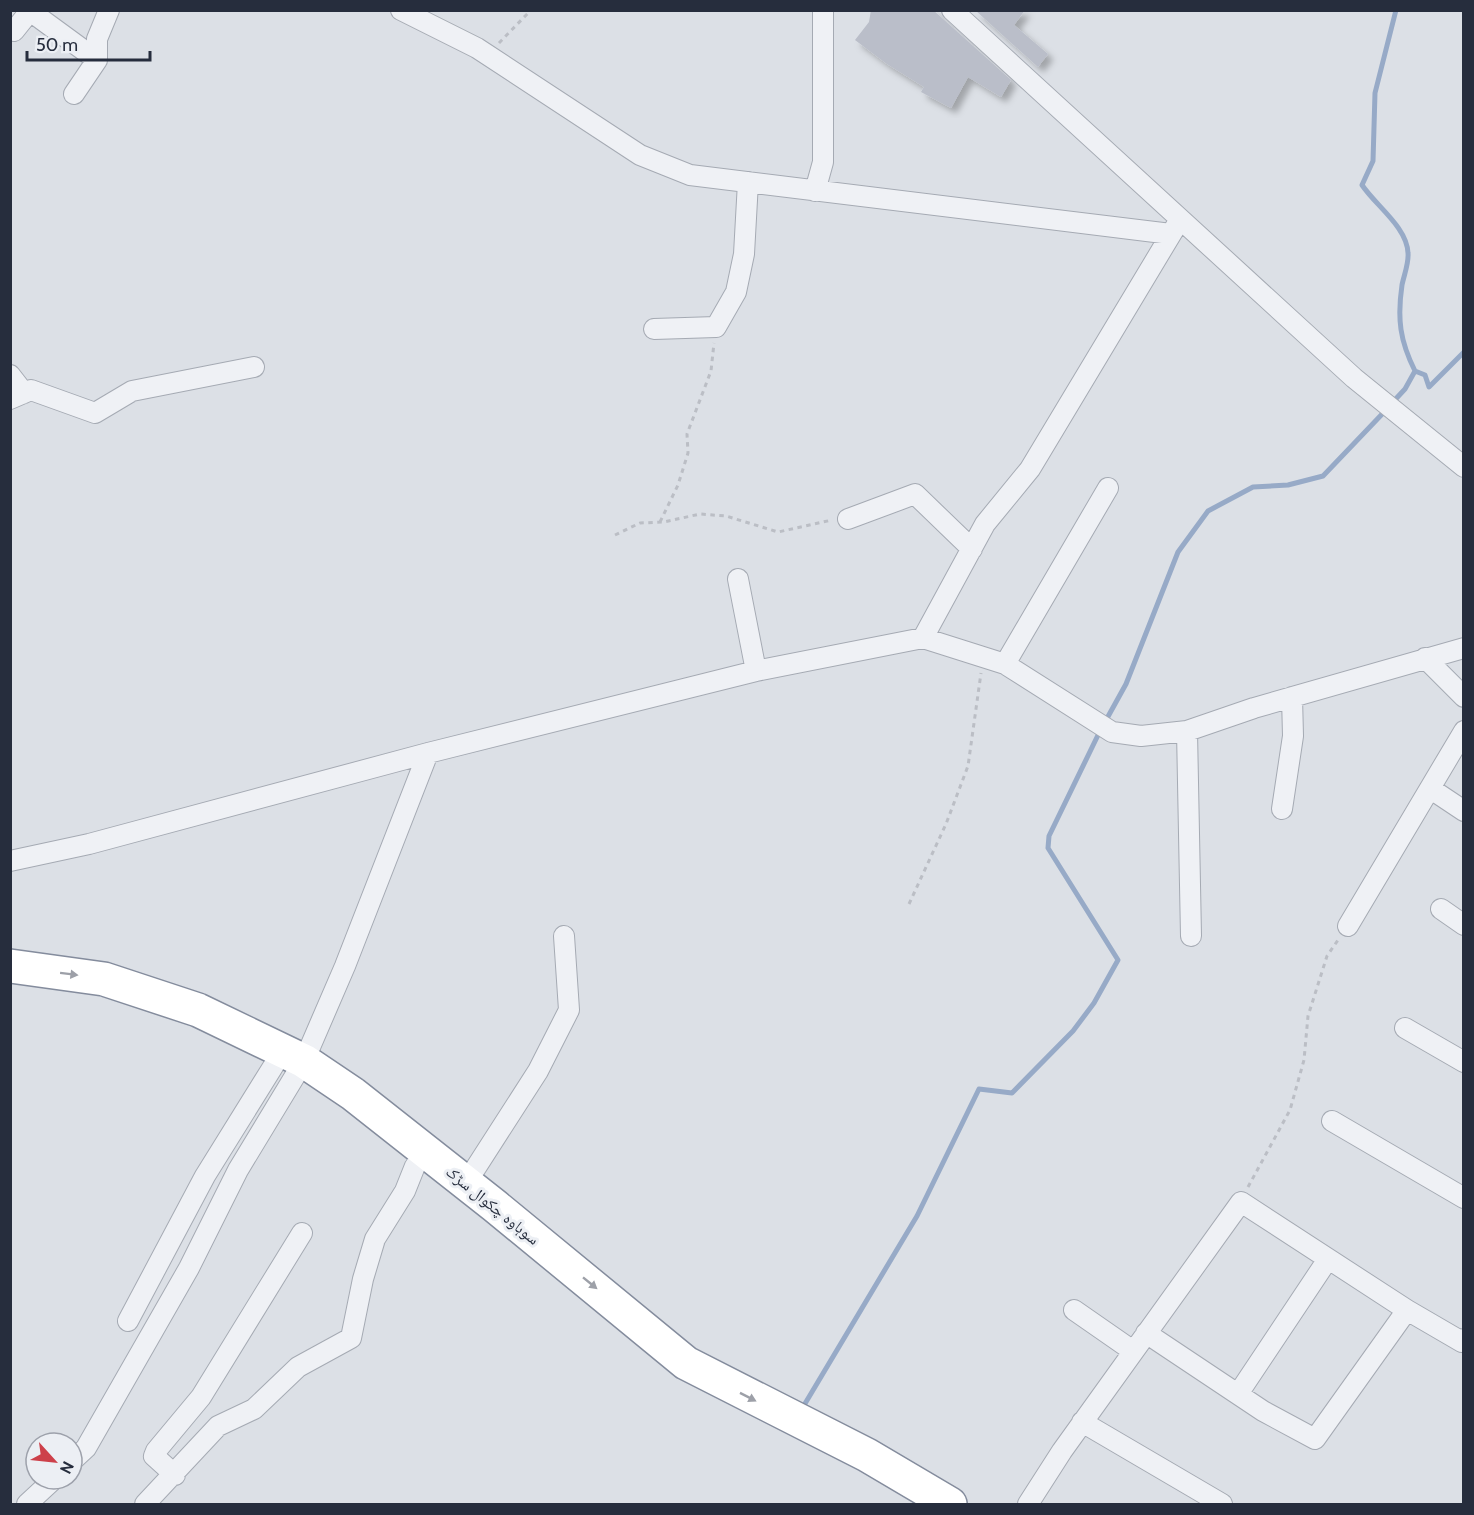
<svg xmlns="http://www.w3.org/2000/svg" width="1474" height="1515" viewBox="0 0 1474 1515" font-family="Cabin,'Noto Naskh Arabic',sans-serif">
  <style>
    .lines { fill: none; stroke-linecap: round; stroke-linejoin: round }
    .stream { stroke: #97aac7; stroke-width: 5 }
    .building { fill: #babec9; filter: url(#shadow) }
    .street-casing { stroke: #a5aab3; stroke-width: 22 }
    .highway-casing { stroke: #848c9d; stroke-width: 36 }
    .path { stroke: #bbbec5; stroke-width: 3; stroke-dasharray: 4.5 4.5; stroke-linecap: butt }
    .street { stroke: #eff1f5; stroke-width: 20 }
    .highway { stroke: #fff; stroke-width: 33 }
    .oneway { fill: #9da0a8 }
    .labels { text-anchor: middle; stroke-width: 6; stroke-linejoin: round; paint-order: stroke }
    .street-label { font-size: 16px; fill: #262d3d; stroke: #eceff4 }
  </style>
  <defs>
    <filter id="shadow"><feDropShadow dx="5.5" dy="5.5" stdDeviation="3" flood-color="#0004"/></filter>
  </defs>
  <rect width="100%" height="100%" fill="#dce0e6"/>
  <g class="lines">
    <path class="stream" d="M 1396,10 L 1375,93 L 1373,161 L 1362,185 C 1376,206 1407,227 1408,253 C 1409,263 1404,275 1402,285 C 1397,319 1400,341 1415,371
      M 1392,403 L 1405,389 L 1415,371 L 1425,375 L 1429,387 L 1464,352
      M 1105,722 L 1126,684 L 1178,552 L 1208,511 L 1253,487 L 1288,485 L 1323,476 L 1386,410
      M 803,1407 L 917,1216 L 979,1089 L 1012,1093 L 1073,1031 L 1094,1003 L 1118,960 L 1048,848 L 1049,836 L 1100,731"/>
  </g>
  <path class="building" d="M 871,10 L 933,10 L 1011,80 L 1001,97 L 968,77 L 951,108 L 921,92 L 924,87 L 887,64 L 855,40 L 869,22 Z
    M 975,10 L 1025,10 L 1014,25 L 1048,54 L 1038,67 Z"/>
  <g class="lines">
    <g class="street-casing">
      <path id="street" d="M 401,10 L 477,48 L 640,155 L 690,175 L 1171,234
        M 952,10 L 1354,378 L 1464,467
        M 10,29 L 14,31 L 30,11 L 97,60
        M 74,94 L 97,60 L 97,39 L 109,10
        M 815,191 L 823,162 L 823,10
        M 654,329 L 716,327 L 736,292 L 744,254 L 748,182
        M 10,375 L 24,393
        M 10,399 L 31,390 L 95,413 L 132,391 L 254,367
        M 848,519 L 915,494 L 972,549
        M 738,579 L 756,671
        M 923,638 L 985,524 L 1030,469 L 1176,226
        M 1425,658 L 1464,697
        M 1005,664 L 1108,488
        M 1187,731 L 1191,936
        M 1431,789 L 1464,811
        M 1282,809 L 1293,736 L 1292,697
        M 10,861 L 89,844 L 428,753 L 756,671 L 923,638 L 1005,664 L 1112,732 L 1141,736 L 1187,731 L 1254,708 L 1464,648
        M 1441,909 L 1464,925
        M 1348,926 L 1464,731
        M 1405,1028 L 1464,1062
        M 1332,1121 L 1464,1198
        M 466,1183 L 538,1071 L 569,1010 L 564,936
        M 1074,1310 L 1133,1351
        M 128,1321 L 205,1176 L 274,1065
        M 1146,1333 L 1263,1411 L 1315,1439 L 1407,1310 L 1462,1342 L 1464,1339
        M 1238,1394 L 1328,1259
        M 1082,1422 L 1222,1504
        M 72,1461 L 86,1448 L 189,1268 L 238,1170 L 304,1061 L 345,966 L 428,753
        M 175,1475 L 154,1456 L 156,1451 L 201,1397 L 302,1233
        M 27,1504 L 54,1479
        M 145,1504 L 218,1426 L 254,1409 L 298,1367 L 351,1338 L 363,1279 L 375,1239 L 405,1191 L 415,1166
        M 1028,1504 L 1062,1451 L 1241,1202 L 1407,1310"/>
    </g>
    <g class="highway-casing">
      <path id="highway" d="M 10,966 L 104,979 L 198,1010 L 304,1061 L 353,1094 L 495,1206 L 686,1363 L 867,1455 L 950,1504"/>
    </g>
    <path class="path" d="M 499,43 L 531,10
      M 660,522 L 678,485 L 688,453 L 687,434 L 711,371 L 714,343
      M 615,535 L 640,523 L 664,522 L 700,514 L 726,516 L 778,532 L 832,520
      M 909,904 L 946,824 L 968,766 L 981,673
      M 1248,1187 L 1290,1110 L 1304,1060 L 1308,1016 L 1327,956 L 1338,940"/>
    <use href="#street" class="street"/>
    <use href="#highway" class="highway"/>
  </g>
  <defs><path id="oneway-solid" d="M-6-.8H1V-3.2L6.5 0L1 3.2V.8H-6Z" transform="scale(1.5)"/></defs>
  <g class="oneway">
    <use href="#oneway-solid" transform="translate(69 974) rotate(7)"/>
    <use href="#oneway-solid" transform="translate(590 1283) rotate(39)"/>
    <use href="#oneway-solid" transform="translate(748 1397) rotate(27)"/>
  </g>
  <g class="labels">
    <g class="street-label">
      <text transform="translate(493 1205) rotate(39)" y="6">سوہاوہ چکوال سڑک</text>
    </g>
  </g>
  <rect width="1474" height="1515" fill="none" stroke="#262d3d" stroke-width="24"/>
  <g transform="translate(54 1461) rotate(117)"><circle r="28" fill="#eceff4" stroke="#9da1ab" stroke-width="1.5"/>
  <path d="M0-4.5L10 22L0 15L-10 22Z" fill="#cd404a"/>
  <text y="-9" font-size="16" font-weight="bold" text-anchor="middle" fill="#262d3d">N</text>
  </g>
  <path d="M27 51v9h123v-9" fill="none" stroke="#262d3d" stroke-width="3"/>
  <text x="36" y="51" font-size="18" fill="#262d3d" stroke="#eceff4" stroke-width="4.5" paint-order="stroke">50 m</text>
</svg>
